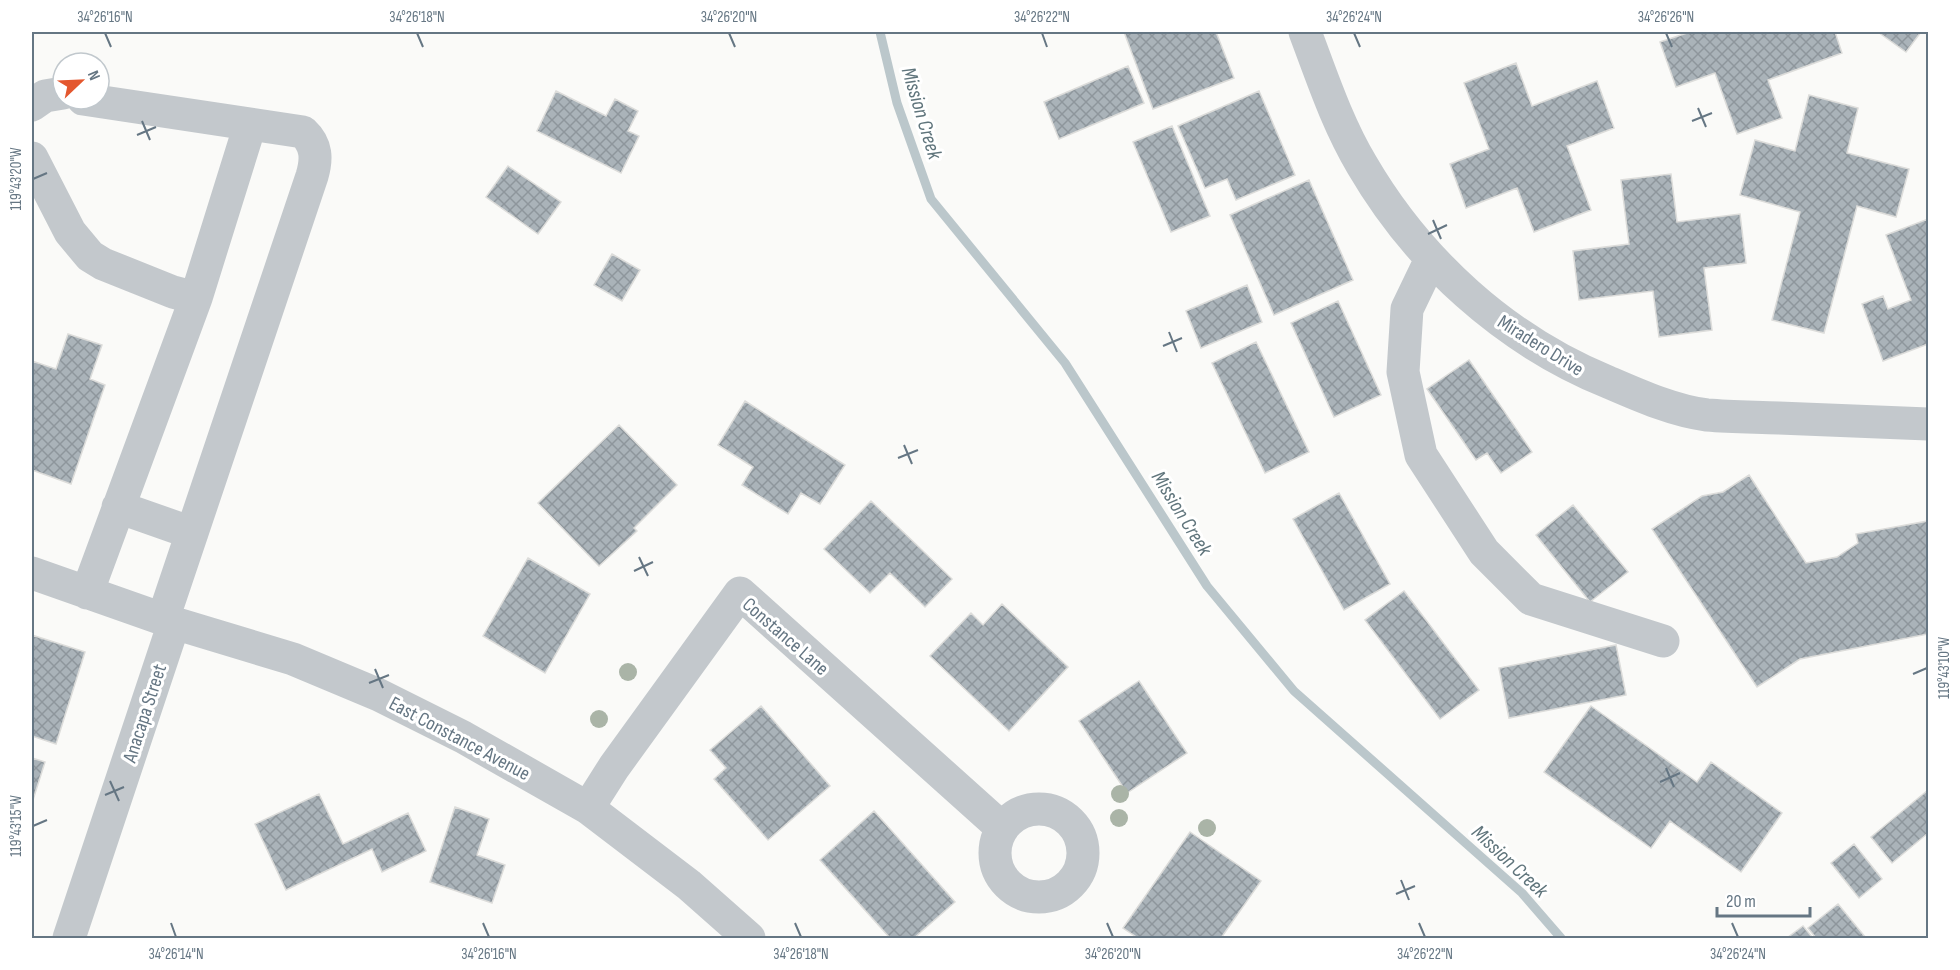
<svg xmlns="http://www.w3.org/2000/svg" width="1960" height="970" viewBox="0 0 1960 970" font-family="'Sofia Sans Condensed',sans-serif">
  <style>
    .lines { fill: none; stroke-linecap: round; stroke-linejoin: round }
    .stream { stroke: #bbc7cb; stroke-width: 9 }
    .building { fill: url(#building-cross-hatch); stroke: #dcdcda; stroke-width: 1.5 }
    .minor { stroke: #c3c8cc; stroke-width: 33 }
    .tree { fill: #aab4a7 }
    .ticks { fill: none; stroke: #657683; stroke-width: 2 }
    .labels { text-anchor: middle; stroke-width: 6; stroke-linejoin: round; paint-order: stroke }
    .street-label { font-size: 20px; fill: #657683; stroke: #fff }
    .water-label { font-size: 21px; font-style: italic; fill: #60757c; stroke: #fff }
    .neatline { fill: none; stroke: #657683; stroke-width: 2 }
    .ticks-label { font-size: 15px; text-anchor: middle; fill: #657683 }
  </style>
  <defs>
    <pattern id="building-cross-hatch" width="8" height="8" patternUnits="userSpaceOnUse" patternTransform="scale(1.5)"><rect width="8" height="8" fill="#aab3b9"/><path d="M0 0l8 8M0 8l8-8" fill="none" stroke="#8e969c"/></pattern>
  </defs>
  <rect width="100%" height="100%" fill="#fafaf8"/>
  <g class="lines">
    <path class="stream" d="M 880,32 L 897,103 L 931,199 L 1065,363 L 1207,586 L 1294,691 L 1522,893 L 1561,938"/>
  </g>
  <path class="building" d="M 1124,32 L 1216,32 L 1234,78 L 1153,109 Z
    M 1690,32 L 1835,32 L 1842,53 L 1768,80 L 1782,118 L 1737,134 L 1715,73 L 1676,87 L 1660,42 Z
    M 1878,32 L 1921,32 L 1906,52 Z
    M 1516,63 L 1532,106 L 1597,81 L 1614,128 L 1567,146 L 1591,210 L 1534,232 L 1517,188 L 1466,208 L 1450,164 L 1489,149 L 1464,83 Z
    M 1128,66 L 1144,103 L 1059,139 L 1044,102 Z
    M 556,91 L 606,116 L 615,99 L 638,111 L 628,131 L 639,136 L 621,173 L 537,131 Z
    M 1259,91 L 1295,175 L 1236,200 L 1227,179 L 1205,188 L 1178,126 Z
    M 1809,95 L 1858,108 L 1847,153 L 1909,169 L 1896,217 L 1857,206 L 1824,333 L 1772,320 L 1800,212 L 1740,195 L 1755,140 L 1795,151 Z
    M 1172,126 L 1210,216 L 1171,232 L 1133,142 Z
    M 508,166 L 561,202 L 538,234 L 486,197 Z
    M 1671,174 L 1677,222 L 1740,214 L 1746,263 L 1704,268 L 1712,330 L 1659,337 L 1653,291 L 1579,300 L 1573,251 L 1629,244 L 1621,180 Z
    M 1309,180 L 1353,280 L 1274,315 L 1230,215 Z
    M 1928,219 L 1928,344 L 1883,361 L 1862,304 L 1883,296 L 1888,309 L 1911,300 L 1886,235 Z
    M 612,254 L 640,270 L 622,301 L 594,285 Z
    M 1247,285 L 1262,322 L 1201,348 L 1186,311 Z
    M 1338,301 L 1381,395 L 1334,417 L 1291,323 Z
    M 68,334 L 102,345 L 90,379 L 105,385 L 71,484 L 32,470 L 32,361 L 56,369 Z
    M 1256,342 L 1309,452 L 1265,473 L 1212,363 Z
    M 1469,360 L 1532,452 L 1501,473 L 1487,453 L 1476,460 L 1427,389 Z
    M 745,401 L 845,465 L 820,504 L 801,493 L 788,514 L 742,485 L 753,467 L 718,445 Z
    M 619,425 L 677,485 L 634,528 L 637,531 L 599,566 L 538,503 Z
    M 1749,475 L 1806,563 L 1837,557 L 1858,543 L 1856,534 L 1928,521 L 1928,634 L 1800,659 L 1757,687 L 1652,529 L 1702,496 L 1723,492 Z
    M 1339,493 L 1390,584 L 1344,610 L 1293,519 Z
    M 871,501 L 952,579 L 925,607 L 890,573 L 870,593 L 824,549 Z
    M 1573,505 L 1628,572 L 1590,602 L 1536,535 Z
    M 528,558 L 590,594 L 545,673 L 483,636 Z
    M 1404,591 L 1479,690 L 1440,719 L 1365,620 Z
    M 1002,604 L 1068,667 L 1009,731 L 930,656 L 971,613 L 983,625 Z
    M 32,635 L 85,652 L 56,744 L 32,736 Z
    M 1616,645 L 1626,695 L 1509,718 L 1499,668 Z
    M 1139,681 L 1187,753 L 1127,793 L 1079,721 Z
    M 761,706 L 830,786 L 768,840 L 714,779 L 726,768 L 710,750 Z
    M 1591,706 L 1697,782 L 1711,762 L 1782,813 L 1741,872 L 1670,821 L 1651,848 L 1544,772 Z
    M 32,758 L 45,762 L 32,803 Z
    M 1928,790 L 1928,833 L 1892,863 L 1871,837 Z
    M 319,794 L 343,844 L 408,813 L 426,851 L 382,872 L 372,849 L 286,890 L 255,824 Z
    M 455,807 L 489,819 L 477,855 L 505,865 L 492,903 L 430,882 Z
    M 874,811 L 955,902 L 914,938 L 890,938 L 820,860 Z
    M 1190,832 L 1261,881 L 1221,938 L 1138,938 L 1123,928 Z
    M 1854,844 L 1882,879 L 1859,898 L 1831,863 Z
    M 1838,904 L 1866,938 L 1816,938 L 1808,928 Z
    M 1803,926 L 1812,937 L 1787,938 Z"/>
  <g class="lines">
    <path class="minor" d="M 1305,32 C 1322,77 1337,123 1362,165 C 1418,261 1505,340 1608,382 C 1638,395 1674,411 1707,415 C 1731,417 1755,417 1779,418 C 1829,420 1879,422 1928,424
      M 83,99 L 303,132 C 317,145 317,159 312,176 L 163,619
      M 32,105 L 45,96 L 63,93
      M 32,158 L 70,232 L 90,256 L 103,264 L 173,292 L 196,298 L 87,593
      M 1431,259 L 1407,309 L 1403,372 L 1421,455 L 1484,552 L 1531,599 L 1663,641
      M 196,298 L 250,125
      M 118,507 L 192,533
      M 32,573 L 174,623 L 293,659 L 379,695 L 463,737 L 588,808 L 689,885 L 749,938
      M 588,808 L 614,767 L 740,593 L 1002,828
      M995 853a44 44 0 1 1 88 0a44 44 0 1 1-88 0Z
      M 69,938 L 174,623"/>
  </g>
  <g class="tree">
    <circle cx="628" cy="672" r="9"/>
    <circle cx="599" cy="719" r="9"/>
    <circle cx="1120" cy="794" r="9"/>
    <circle cx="1119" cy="818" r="9"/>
    <circle cx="1207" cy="828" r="9"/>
  </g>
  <path class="ticks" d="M 105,33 L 111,47M 417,33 L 423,47M 729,33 L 735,47M 1042,33 L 1047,47M 1354,33 L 1360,47M 1666,33 L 1672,47M 1698,108 L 1706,127M 142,121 L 150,140M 1692,121 L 1712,113M 137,135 L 156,127M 33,179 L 47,173M 1433,220 L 1441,239M 1428,234 L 1447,225M 1169,332 L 1177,352M 1163,346 L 1182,338M 904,445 L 912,464M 898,458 L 918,450M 639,557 L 648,576M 634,571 L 653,562M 375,669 L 383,688M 1913,674 L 1927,668M 369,683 L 389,675M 1666,768 L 1674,787M 110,781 L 119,801M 1660,782 L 1680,773M 105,795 L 124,787M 33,826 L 47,820M 1401,880 L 1409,900M 1396,894 L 1415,886M 171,923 L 176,937M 483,923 L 489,937M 795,923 L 801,937M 1107,923 L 1113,937M 1419,923 L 1425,937M 1732,923 L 1738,937"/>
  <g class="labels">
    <g class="street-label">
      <text transform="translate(1541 345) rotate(32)" y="7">Miradero Drive</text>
      <text transform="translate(786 636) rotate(41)" y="7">Constance Lane</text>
      <text transform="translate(144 713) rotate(-72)" y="7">Anacapa Street</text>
      <text transform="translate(460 738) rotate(28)" y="7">East Constance Avenue</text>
    </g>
    <g class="water-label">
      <text transform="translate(922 113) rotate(73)" y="7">Mission Creek</text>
      <text transform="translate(1182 513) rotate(58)" y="7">Mission Creek</text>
      <text transform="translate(1510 861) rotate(43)" y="7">Mission Creek</text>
    </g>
  </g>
  <rect width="1960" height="970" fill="none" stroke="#ffffff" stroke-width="66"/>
  <g transform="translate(81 81) rotate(67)"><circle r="28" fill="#ffffff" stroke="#c1c8cd" stroke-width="1.5"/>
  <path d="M0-4.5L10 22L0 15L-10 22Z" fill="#e4572e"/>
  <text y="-9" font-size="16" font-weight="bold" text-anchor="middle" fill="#657683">N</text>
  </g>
  <path d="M1717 907v9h93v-9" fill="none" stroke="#657683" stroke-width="3"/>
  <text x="1726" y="907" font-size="18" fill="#657683" stroke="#ffffff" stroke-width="4.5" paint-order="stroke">20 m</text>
  <rect x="33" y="33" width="1894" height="904" class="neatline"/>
  <g class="ticks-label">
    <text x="105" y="22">34°26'16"N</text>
    <text x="417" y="22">34°26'18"N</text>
    <text x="729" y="22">34°26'20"N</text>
    <text x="1042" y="22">34°26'22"N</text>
    <text x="1354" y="22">34°26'24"N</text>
    <text x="1666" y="22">34°26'26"N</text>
    <text transform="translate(16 179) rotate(-90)" y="5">119°43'20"W</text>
    <text transform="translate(1944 668) rotate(-90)" y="5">119°43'10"W</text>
    <text transform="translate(16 826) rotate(-90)" y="5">119°43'15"W</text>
    <text x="176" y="959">34°26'14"N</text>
    <text x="489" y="959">34°26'16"N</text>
    <text x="801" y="959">34°26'18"N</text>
    <text x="1113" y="959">34°26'20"N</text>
    <text x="1425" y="959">34°26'22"N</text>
    <text x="1738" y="959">34°26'24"N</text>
  </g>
</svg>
